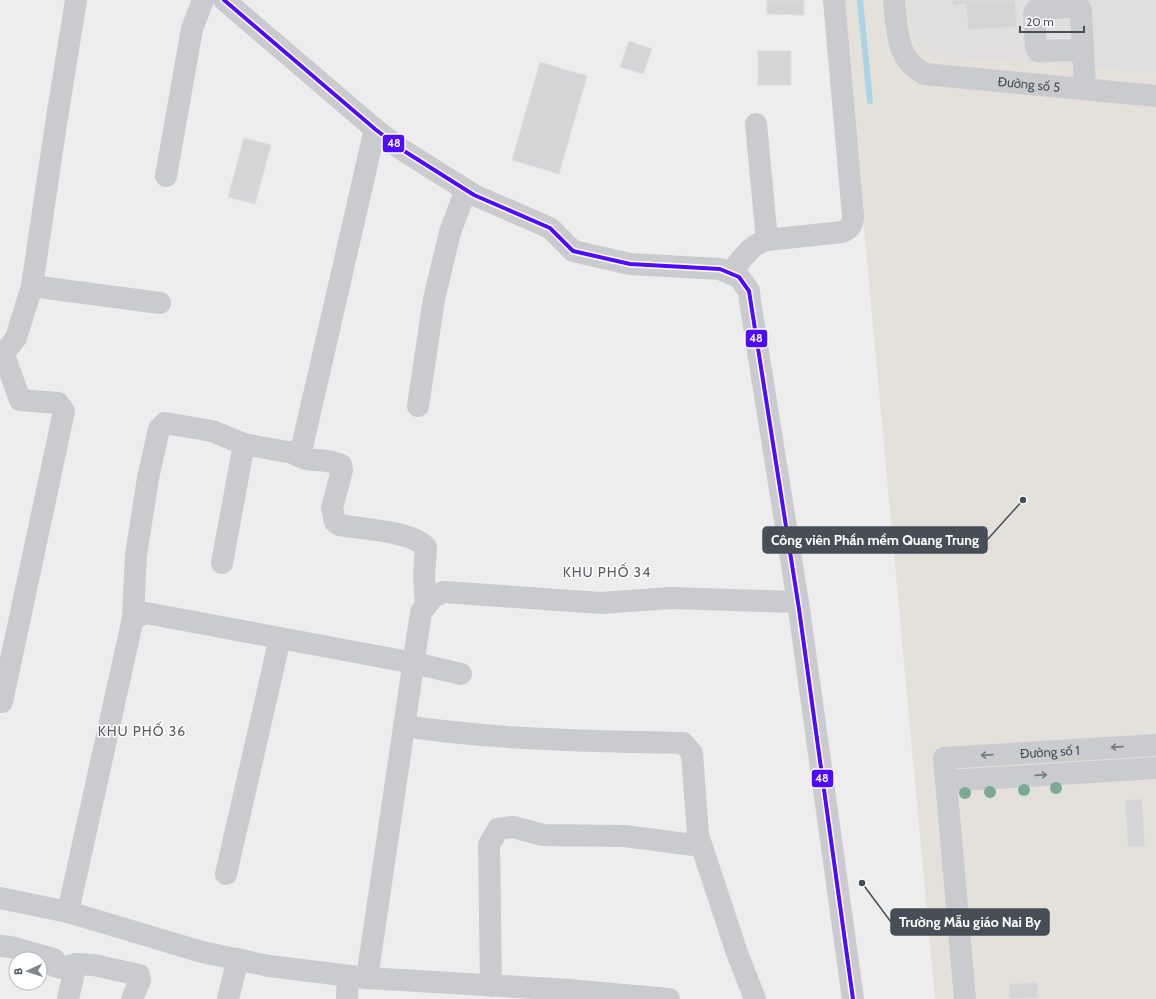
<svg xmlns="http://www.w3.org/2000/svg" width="1156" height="999" viewBox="0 0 1156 999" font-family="Cabin,sans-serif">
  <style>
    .commercial { fill: #e3e1da }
    .education { fill: #e0dede }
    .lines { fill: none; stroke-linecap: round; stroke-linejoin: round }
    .stream { stroke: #abd4e6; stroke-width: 6 }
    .building { fill: #d5d5d7; stroke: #dfdfe0 }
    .minor { stroke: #c9cbce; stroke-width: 22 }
    .bus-1-casing { stroke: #fff; stroke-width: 7 }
    .bus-1 { stroke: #4f0aff; stroke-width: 4 }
    .tree { fill: #7ca996 }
    .oneway { stroke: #747a81 }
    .labels { text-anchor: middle; stroke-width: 3; stroke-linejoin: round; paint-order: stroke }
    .street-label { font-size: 13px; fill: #464e57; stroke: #fff }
    .neighbourhood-label { font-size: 14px; letter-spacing: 1px; fill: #595c60; stroke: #fff }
    .leader { fill: none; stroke: #464e57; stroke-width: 1.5 }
    .callout-dot { fill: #464e57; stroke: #fff; stroke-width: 1.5 }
    .callout { fill: #464e57; stroke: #464e57; stroke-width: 1.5 }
    .callout-label { font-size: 14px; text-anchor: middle; font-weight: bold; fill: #fff }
    .line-badge { stroke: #fff; stroke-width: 1.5 }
    .badge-label { font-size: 11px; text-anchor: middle; font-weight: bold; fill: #fff }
  </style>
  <rect width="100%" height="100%" fill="#eeeded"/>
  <path class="commercial" d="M 843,0 L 1156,0 L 1156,999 L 935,999 Z"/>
  <path class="education" d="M 907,0 L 1156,0 L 1156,72 L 935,56 L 926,53 L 918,47 L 913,39 Z"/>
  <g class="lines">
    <path class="stream" d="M 860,0 L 870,101"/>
  </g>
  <path class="building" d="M 767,0 L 804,0 L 804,15 L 767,14 Z
    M 952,0 L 1019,0 L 1015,0 L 1017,27 L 968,30 L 966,4 L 953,5 Z
    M 629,41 L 652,49 L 643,74 L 620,67 Z
    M 758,51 L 791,51 L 791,85 L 758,85 Z
    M 540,62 L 587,76 L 559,174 L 512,160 Z
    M 244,138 L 271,145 L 255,204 L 228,197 Z
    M 1142,799 L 1145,846 L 1128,847 L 1125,800 Z
    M 1037,982 L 1039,998 L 1010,999 L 1009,984 Z"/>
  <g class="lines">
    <g class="minor">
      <path d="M 224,0 L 375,129 L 401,149 L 474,195 L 550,228 L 573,251 L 630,264 L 720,269 L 739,277 L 749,291 L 750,301 L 799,609 L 853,999"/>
      <path id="s1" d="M 894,0 C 897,29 896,60 925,74 L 1156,96"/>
      <path d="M 1083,50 L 1038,51 L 1036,47 L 1034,14 L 1036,10 L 1075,6 L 1080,9 L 1081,11 L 1085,89"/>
      <path d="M 756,124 L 767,240"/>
      <path d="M 166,176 L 192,29 L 203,0"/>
      <path d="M 731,272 C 742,259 750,245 767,240 L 842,232 C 850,229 853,224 853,216 L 834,0"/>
      <path d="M 32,286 L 160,303"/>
      <path d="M 0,358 L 16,338 L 32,286 L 56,124 L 76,0"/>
      <path d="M 418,406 L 434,299 L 450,232 L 466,190"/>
      <path d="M 293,453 C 309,464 324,457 341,465 L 342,470 L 332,508 L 335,522 L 339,525 C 361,529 411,531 426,547 L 424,576 L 426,606"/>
      <path d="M 222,563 L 244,444"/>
      <path d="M 133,618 L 136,555 L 148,478 L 159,429 L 165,423 L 212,431 L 244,444 L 293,453 L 302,447 L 375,129"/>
      <path d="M 2,702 L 64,411 L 58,403 L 20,400 L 4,355"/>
      <path d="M 404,726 C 497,740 590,741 683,743 L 692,753 L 698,835 L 737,953 L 755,999"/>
      <path d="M 946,781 L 1156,768"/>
      <path d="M 226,874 L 280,638"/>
      <path d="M 0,898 L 68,912 L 202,952 L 269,966 L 367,978 L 569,990 L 669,999"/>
      <path d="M 68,912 L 133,618 L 146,613 L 414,663 L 461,674"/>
      <path d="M 0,946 L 11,947 L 54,959 L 54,966 L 62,968 L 76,964 L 94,965 L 139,975 L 140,980 L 132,999"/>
      <path d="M 367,978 L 421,612 L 433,597 L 444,592 L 601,603 L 670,598 L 798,602"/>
      <path d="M 491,986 L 489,845 L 498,829 L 513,827 L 543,835 L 625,836 L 701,846"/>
      <path d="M 68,999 L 76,964"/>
      <path d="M 228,999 L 238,959"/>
      <path d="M 347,999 L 348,976"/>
      <path id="s2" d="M 965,999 L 944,758 L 1156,745"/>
    </g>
    <g class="bus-1-casing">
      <path id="bus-1" d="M 224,0 L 375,129 L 401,149 L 474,195 L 550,228 L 573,251 L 630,264 L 720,269 L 739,277 L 749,291 L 799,609 L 853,999"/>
    </g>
    <use href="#bus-1" class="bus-1"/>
  </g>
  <g class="tree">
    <circle cx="1056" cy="788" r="6"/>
    <circle cx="1024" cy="790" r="6"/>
    <circle cx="990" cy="792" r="6"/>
    <circle cx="965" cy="793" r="6"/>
  </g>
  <defs><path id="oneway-shaft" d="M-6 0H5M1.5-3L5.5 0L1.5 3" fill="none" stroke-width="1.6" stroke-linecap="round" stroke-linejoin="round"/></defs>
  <g class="oneway">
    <use href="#oneway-shaft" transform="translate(1117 747) rotate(176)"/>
    <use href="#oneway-shaft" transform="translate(987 755) rotate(176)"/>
    <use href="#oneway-shaft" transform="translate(1041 775) rotate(-4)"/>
  </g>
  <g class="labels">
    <g class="street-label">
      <text dy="5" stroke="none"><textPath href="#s1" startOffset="189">Đường số 5</textPath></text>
      <text dy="5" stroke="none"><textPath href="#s2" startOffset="348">Đường số 1</textPath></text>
    </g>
    <g class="neighbourhood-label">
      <text x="607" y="577">KHU PHỐ 34</text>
      <text x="142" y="736">KHU PHỐ 36</text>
    </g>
  </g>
  <path class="leader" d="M1023 500L987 540M862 883L891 922"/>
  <g class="callout-dot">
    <circle cx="1023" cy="500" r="4"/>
    <circle cx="862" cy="883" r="4"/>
  </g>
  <g class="callout">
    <rect x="763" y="527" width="224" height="26" rx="4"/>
    <rect x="891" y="909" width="158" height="26" rx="4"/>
  </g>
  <g class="callout-label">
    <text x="875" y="545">Công viên Phần mềm Quang Trung</text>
    <text x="970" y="927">Trường Mẫu giáo Nai By</text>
  </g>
  <g class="line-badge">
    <rect x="382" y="134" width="23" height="19" rx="4" fill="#4f0aff"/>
    <rect x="745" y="329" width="23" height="19" rx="4" fill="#4f0aff"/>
    <rect x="811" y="769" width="23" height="19" rx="4" fill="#4f0aff"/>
  </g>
  <g class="badge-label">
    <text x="394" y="147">48</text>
    <text x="756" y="342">48</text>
    <text x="822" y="782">48</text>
  </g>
  <g transform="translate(28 971) rotate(267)"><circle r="19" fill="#ffffff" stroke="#b5b8bc"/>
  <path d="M0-3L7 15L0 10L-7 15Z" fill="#81868c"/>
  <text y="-6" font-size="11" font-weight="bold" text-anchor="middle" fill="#464e57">B</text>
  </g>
  <path d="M1020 26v6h64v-6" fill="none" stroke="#464e57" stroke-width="2"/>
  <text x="1026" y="26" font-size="12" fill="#464e57" stroke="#ffffff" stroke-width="3" paint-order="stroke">20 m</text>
</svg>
